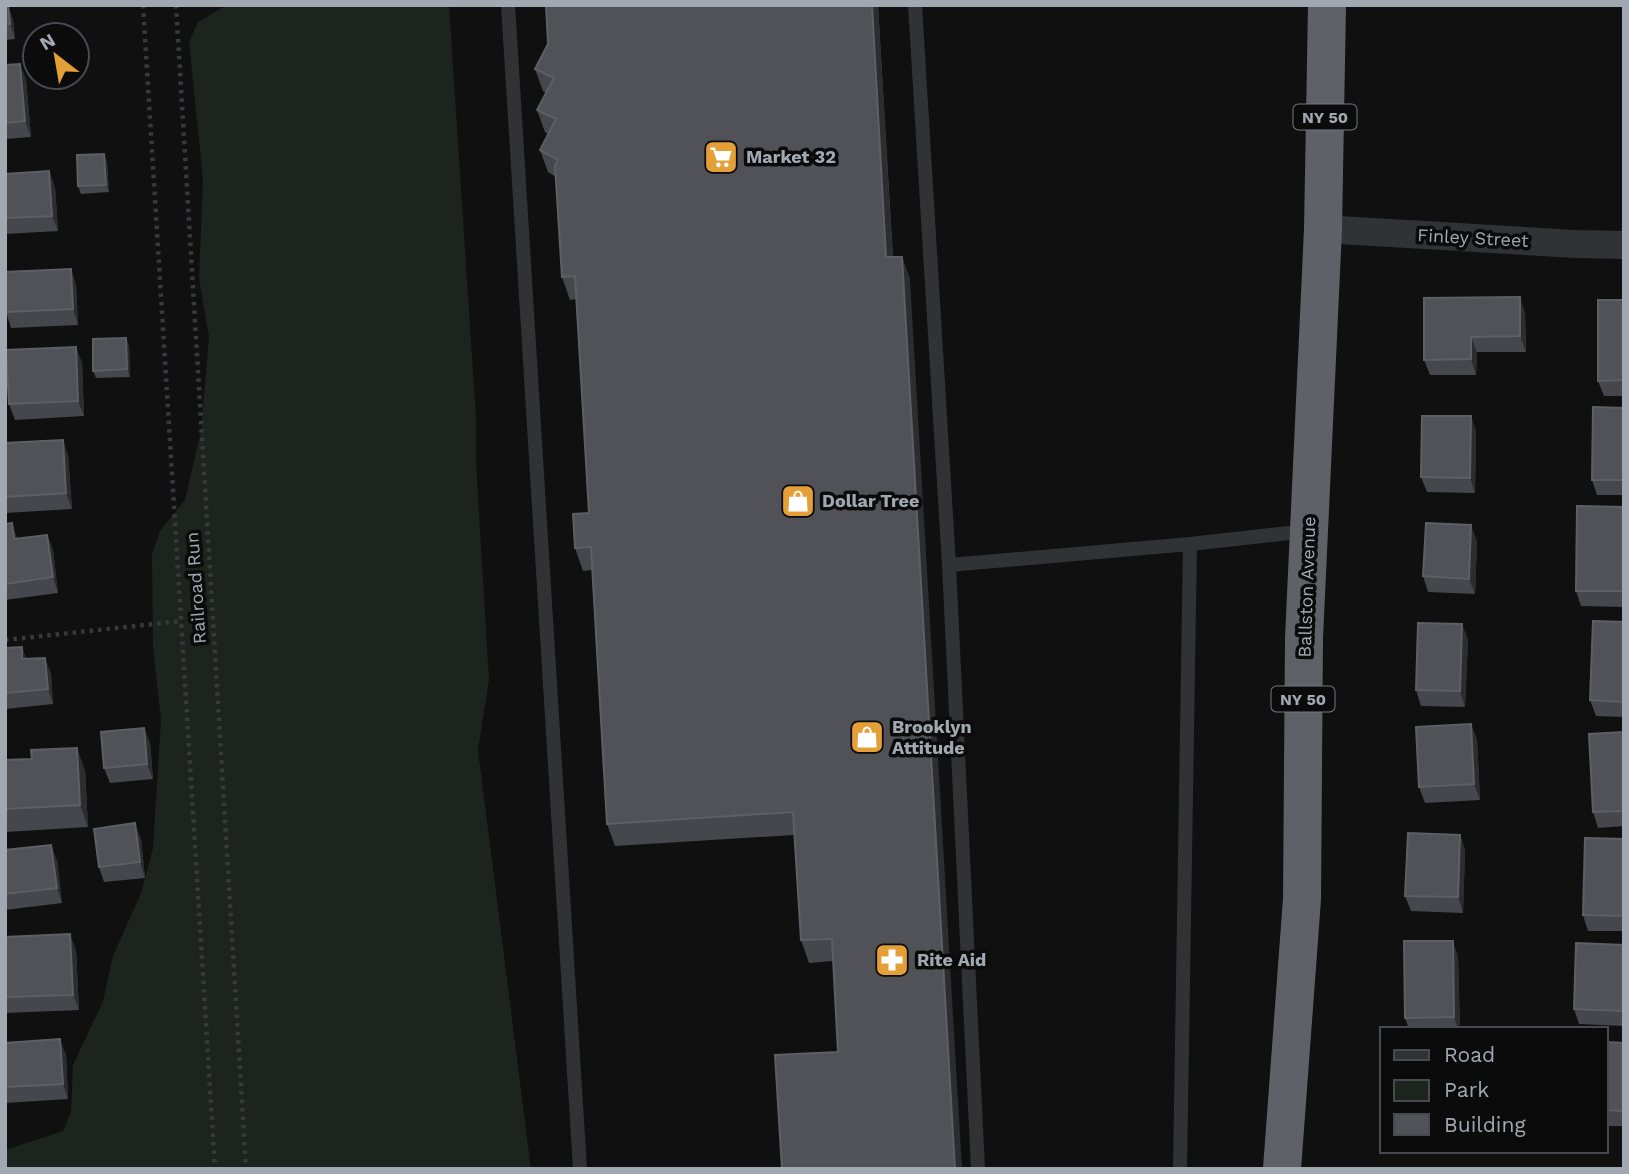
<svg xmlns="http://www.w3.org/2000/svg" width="1629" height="1174" viewBox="0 0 1629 1174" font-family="'Work Sans',sans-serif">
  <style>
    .green { fill: #1d241d }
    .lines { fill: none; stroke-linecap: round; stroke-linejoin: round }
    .path { stroke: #37393d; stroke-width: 4.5; stroke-dasharray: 3.5 5; stroke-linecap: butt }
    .lane { stroke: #313236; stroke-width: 14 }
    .street { stroke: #313236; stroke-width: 28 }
    .highway { stroke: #5e6167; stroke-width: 38 }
    .wall { fill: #46474c }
    .shaded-wall { fill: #2c2d30 }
    .building { fill: #505257; stroke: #5d5f65; stroke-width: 2 }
    .labels { text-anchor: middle; stroke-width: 7; stroke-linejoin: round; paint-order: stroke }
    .shield { fill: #0b0b0c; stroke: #757980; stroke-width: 2 }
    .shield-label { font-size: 16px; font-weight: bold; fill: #a2a8b1 }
    .poi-label { font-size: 18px; font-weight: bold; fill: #a2a8b1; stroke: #0b0b0c; text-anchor: start }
    .street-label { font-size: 18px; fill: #a2a8b1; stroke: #0b0b0c }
  </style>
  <rect width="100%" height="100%" fill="#101011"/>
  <path class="green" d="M 227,5 L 449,5 L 476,418 L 476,463 L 489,680 L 478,750 L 531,1169 L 5,1169 L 5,1150 L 63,1131 L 71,1112 L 73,1065 L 103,1001 L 113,956 L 141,893 L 153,848 L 161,720 L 153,647 L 152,554 L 160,531 L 185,500 L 201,431 L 209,337 L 199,278 L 203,179 L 189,42 L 198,22 Z"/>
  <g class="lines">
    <path class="path" d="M 143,5 L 215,1169
      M 176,5 L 246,1169
      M 5,640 L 182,621"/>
    <path class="lane" d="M 508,5 L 580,1169
      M 915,5 L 949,565 L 978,1169
      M 949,565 L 1190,544 L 1307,531
      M 1180,1169 L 1190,544"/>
    <path class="street" d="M 1323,229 L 1576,244 L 1624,245"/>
    <path class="highway" d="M 1282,1169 L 1302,899 L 1304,638 L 1323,229 L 1327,5"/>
  </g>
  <path class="wall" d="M 5,5 L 8,5 L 13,20 L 15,39 L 5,40 Z
    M 546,5 L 878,5 L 893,257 L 902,257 L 910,279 L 838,1052 L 833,961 L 809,963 L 801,940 L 794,835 L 615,846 L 607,824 L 592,570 L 583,571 L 575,548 L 589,513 L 577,299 L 570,300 L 562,277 L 556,177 L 548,172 L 540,150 L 548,134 L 545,132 L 537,110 L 546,93 L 543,91 L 535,69 L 548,44 Z
    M 5,65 L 26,79 L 31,137 L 5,139 Z
    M 107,161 L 109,192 L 81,194 L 78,186 Z
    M 5,174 L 55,187 L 58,231 L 5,234 Z
    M 76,284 L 78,325 L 11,328 L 6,312 Z
    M 1424,298 L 1525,313 L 1526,352 L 1477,352 L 1476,375 L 1430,375 L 1424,360 Z
    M 1624,300 L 1624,396 L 1604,396 L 1598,381 Z
    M 129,345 L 130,377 L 96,378 L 93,371 Z
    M 82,362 L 84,416 L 15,420 L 9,404 Z
    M 1624,408 L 1624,495 L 1597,495 L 1592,480 Z
    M 1471,416 L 1476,432 L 1475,493 L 1427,492 L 1421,477 Z
    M 5,443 L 68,455 L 72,509 L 5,513 Z
    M 1624,507 L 1624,607 L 1581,606 L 1576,591 Z
    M 12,523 L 17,539 L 47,535 L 53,550 L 58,593 L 5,600 L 5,524 Z
    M 1477,541 L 1475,594 L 1428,592 L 1423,576 Z
    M 1624,622 L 1624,717 L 1596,716 L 1590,700 Z
    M 1468,639 L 1465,707 L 1421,706 L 1416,690 Z
    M 22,647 L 26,659 L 51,673 L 53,704 L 5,709 L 5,648 Z
    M 144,728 L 150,743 L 153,779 L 110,783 L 104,768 Z
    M 1624,732 L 1624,826 L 1598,828 L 1593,812 Z
    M 1477,739 L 1480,800 L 1425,803 L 1419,787 Z
    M 5,760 L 85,770 L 88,827 L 5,832 Z
    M 1460,835 L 1465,850 L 1463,913 L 1411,911 L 1405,896 Z
    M 141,839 L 145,878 L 104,882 L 99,867 Z
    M 1624,839 L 1624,931 L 1588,931 L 1583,915 Z
    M 5,850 L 57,860 L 62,903 L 5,910 Z
    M 5,937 L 76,950 L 79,1010 L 5,1013 Z
    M 1624,945 L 1624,1026 L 1579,1024 L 1574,1009 Z
    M 1458,956 L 1460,1029 L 1409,1029 L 1405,1018 Z
    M 1606,1042 L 1624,1043 L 1624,1126 L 1606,1126 Z
    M 5,1043 L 66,1055 L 68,1099 L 5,1103 Z"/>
  <path class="shaded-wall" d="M 8,5 L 13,20 L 15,39 L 10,24 Z
    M 872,5 L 878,5 L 894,280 L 886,257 Z
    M 20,64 L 26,79 L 31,137 L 25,121 Z
    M 104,154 L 107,161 L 109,192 L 106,185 Z
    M 49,171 L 55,187 L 58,231 L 52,216 Z
    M 902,257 L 910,279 L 962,1169 L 955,1169 Z
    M 71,269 L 76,284 L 78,325 L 73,309 Z
    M 1520,297 L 1525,313 L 1526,352 L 1520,336 Z
    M 1471,337 L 1477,352 L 1476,375 L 1471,359 Z
    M 126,338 L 129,345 L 130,377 L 127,369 Z
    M 76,347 L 82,362 L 84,416 L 78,401 Z
    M 1471,416 L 1476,432 L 1475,493 L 1470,478 Z
    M 63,440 L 68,455 L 72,509 L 66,493 Z
    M 12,523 L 17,539 L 14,539 Z
    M 1471,525 L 1477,541 L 1475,594 L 1469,579 Z
    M 47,535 L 53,550 L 58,593 L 53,577 Z
    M 1462,624 L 1468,639 L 1465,707 L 1460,691 Z
    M 22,647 L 27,662 L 22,659 Z
    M 45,658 L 51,673 L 53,704 L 48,689 Z
    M 1471,724 L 1477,739 L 1480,800 L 1474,784 Z
    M 144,728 L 150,743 L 153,779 L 147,764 Z
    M 77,748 L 85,770 L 88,827 L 80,805 Z
    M 135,823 L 141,839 L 145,878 L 140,862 Z
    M 1460,835 L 1465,850 L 1463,913 L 1458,897 Z
    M 51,845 L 57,860 L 62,903 L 57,888 Z
    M 70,934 L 76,950 L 79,1010 L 73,995 Z
    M 1453,941 L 1458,956 L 1460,1029 L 1458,1029 L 1454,1017 Z
    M 60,1039 L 66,1055 L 68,1099 L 63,1084 Z"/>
  <path class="building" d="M 5,5 L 8,5 L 10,24 L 5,24 Z
    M 546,5 L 872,5 L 886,257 L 902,257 L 955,1169 L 782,1169 L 775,1055 L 838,1052 L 832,939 L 801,940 L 793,812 L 607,824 L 591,547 L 575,548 L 573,514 L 589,513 L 575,276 L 562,277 L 555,165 L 558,160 L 540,150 L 556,119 L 537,110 L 554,78 L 535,69 L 548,44 Z
    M 20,64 L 25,121 L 5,123 L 5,65 Z
    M 104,154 L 106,185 L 78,186 L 77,155 Z
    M 49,171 L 52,216 L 5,218 L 5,174 Z
    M 71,269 L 73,309 L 6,312 L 5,272 Z
    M 1520,297 L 1520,336 L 1471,337 L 1471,359 L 1424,360 L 1424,298 Z
    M 1598,300 L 1624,300 L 1624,380 L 1598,381 Z
    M 126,338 L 127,369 L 93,371 L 93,339 Z
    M 76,347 L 78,401 L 9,404 L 6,350 Z
    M 1593,407 L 1624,408 L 1624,480 L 1592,480 Z
    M 1422,416 L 1471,416 L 1470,478 L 1421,477 Z
    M 63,440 L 66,493 L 5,497 L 5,443 Z
    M 1577,506 L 1624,507 L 1624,591 L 1576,591 Z
    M 12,523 L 14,539 L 47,535 L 53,577 L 5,584 L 5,524 Z
    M 1426,523 L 1471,525 L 1469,579 L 1423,576 Z
    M 1593,621 L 1624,622 L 1624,702 L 1590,700 Z
    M 1418,623 L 1462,624 L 1460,691 L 1416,690 Z
    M 22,647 L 22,659 L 45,658 L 48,689 L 5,693 L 5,648 Z
    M 1471,724 L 1474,784 L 1419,787 L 1416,727 Z
    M 144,728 L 147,764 L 104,768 L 101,732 Z
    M 1624,732 L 1624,811 L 1593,812 L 1589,734 Z
    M 77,748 L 80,805 L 5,809 L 5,760 L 32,759 L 31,750 Z
    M 135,823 L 140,862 L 99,867 L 94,829 Z
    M 1408,833 L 1460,835 L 1458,897 L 1405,896 Z
    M 1585,838 L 1624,839 L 1624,916 L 1583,915 Z
    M 51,845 L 57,888 L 5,894 L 5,850 Z
    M 70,934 L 73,995 L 5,997 L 5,937 Z
    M 1404,941 L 1453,941 L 1454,1017 L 1405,1018 Z
    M 1576,943 L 1624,945 L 1624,1011 L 1574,1009 Z
    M 60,1039 L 63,1084 L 5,1087 L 5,1043 Z
    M 1606,1042 L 1624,1043 L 1624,1111 L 1606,1110 Z"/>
  <defs>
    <g id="supermarket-square" transform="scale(1.75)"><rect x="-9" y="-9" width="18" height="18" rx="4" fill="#e49f36" stroke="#0b0b0c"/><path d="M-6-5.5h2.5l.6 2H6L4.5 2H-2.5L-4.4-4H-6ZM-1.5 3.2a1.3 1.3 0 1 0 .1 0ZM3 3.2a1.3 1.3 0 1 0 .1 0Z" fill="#fff"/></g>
    <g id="shop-square" transform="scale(1.75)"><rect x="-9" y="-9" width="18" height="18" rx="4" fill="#e49f36" stroke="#0b0b0c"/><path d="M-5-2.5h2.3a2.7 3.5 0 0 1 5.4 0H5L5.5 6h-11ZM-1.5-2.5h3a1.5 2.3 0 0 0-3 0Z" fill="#fff"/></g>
    <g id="pharmacy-square" transform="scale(1.75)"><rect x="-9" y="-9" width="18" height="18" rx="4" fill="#e49f36" stroke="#0b0b0c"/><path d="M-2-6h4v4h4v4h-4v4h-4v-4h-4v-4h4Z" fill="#fff"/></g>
  </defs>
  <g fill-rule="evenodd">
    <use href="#supermarket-square" x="721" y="157"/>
    <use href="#shop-square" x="798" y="501"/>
    <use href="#shop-square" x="867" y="737"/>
    <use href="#pharmacy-square" x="892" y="960"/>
  </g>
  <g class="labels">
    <g class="shield">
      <rect x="1293.5" y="104.5" width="63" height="25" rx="5"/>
      <rect x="1271.5" y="686.5" width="63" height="25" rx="5"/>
    </g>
    <g class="shield-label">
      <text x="1325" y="123">NY 50</text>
      <text x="1303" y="705">NY 50</text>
    </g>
    <g class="poi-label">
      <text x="746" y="163">Market 32</text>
      <text x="822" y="507">Dollar Tree</text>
      <text x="892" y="733">Brooklyn<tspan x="892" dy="21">Attitude</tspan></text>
      <text x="917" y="966">Rite Aid</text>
    </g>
    <g class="street-label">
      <text transform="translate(1473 238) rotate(3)" y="6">Finley Street</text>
      <text transform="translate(1307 587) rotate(-88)" y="6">Ballston Avenue</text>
      <text transform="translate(196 588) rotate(-94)" y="6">Railroad Run</text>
    </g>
  </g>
  <rect width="1629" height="1174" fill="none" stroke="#a2a8b1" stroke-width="14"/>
  <rect x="1380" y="1027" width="228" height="126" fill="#0b0b0c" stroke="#474a4e" stroke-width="2"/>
  <rect x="1394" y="1050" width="35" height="10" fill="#313236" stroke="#474a4e" stroke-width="2"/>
  <text x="1444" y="1062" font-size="21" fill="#a2a8b1">Road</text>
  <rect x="1394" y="1080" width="35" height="21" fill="#1d241d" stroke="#474a4e" stroke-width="2"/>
  <text x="1444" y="1097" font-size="21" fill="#a2a8b1">Park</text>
  <rect x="1394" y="1114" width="35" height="21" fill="#505257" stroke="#474a4e" stroke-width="2"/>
  <text x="1444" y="1132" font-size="21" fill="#a2a8b1">Building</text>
  <g transform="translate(56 56) rotate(329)"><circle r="33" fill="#0b0b0c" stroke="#474a4e" stroke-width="2"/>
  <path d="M0-5L12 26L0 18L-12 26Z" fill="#e49f36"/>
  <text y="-10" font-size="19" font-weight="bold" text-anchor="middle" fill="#a2a8b1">N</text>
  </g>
</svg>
